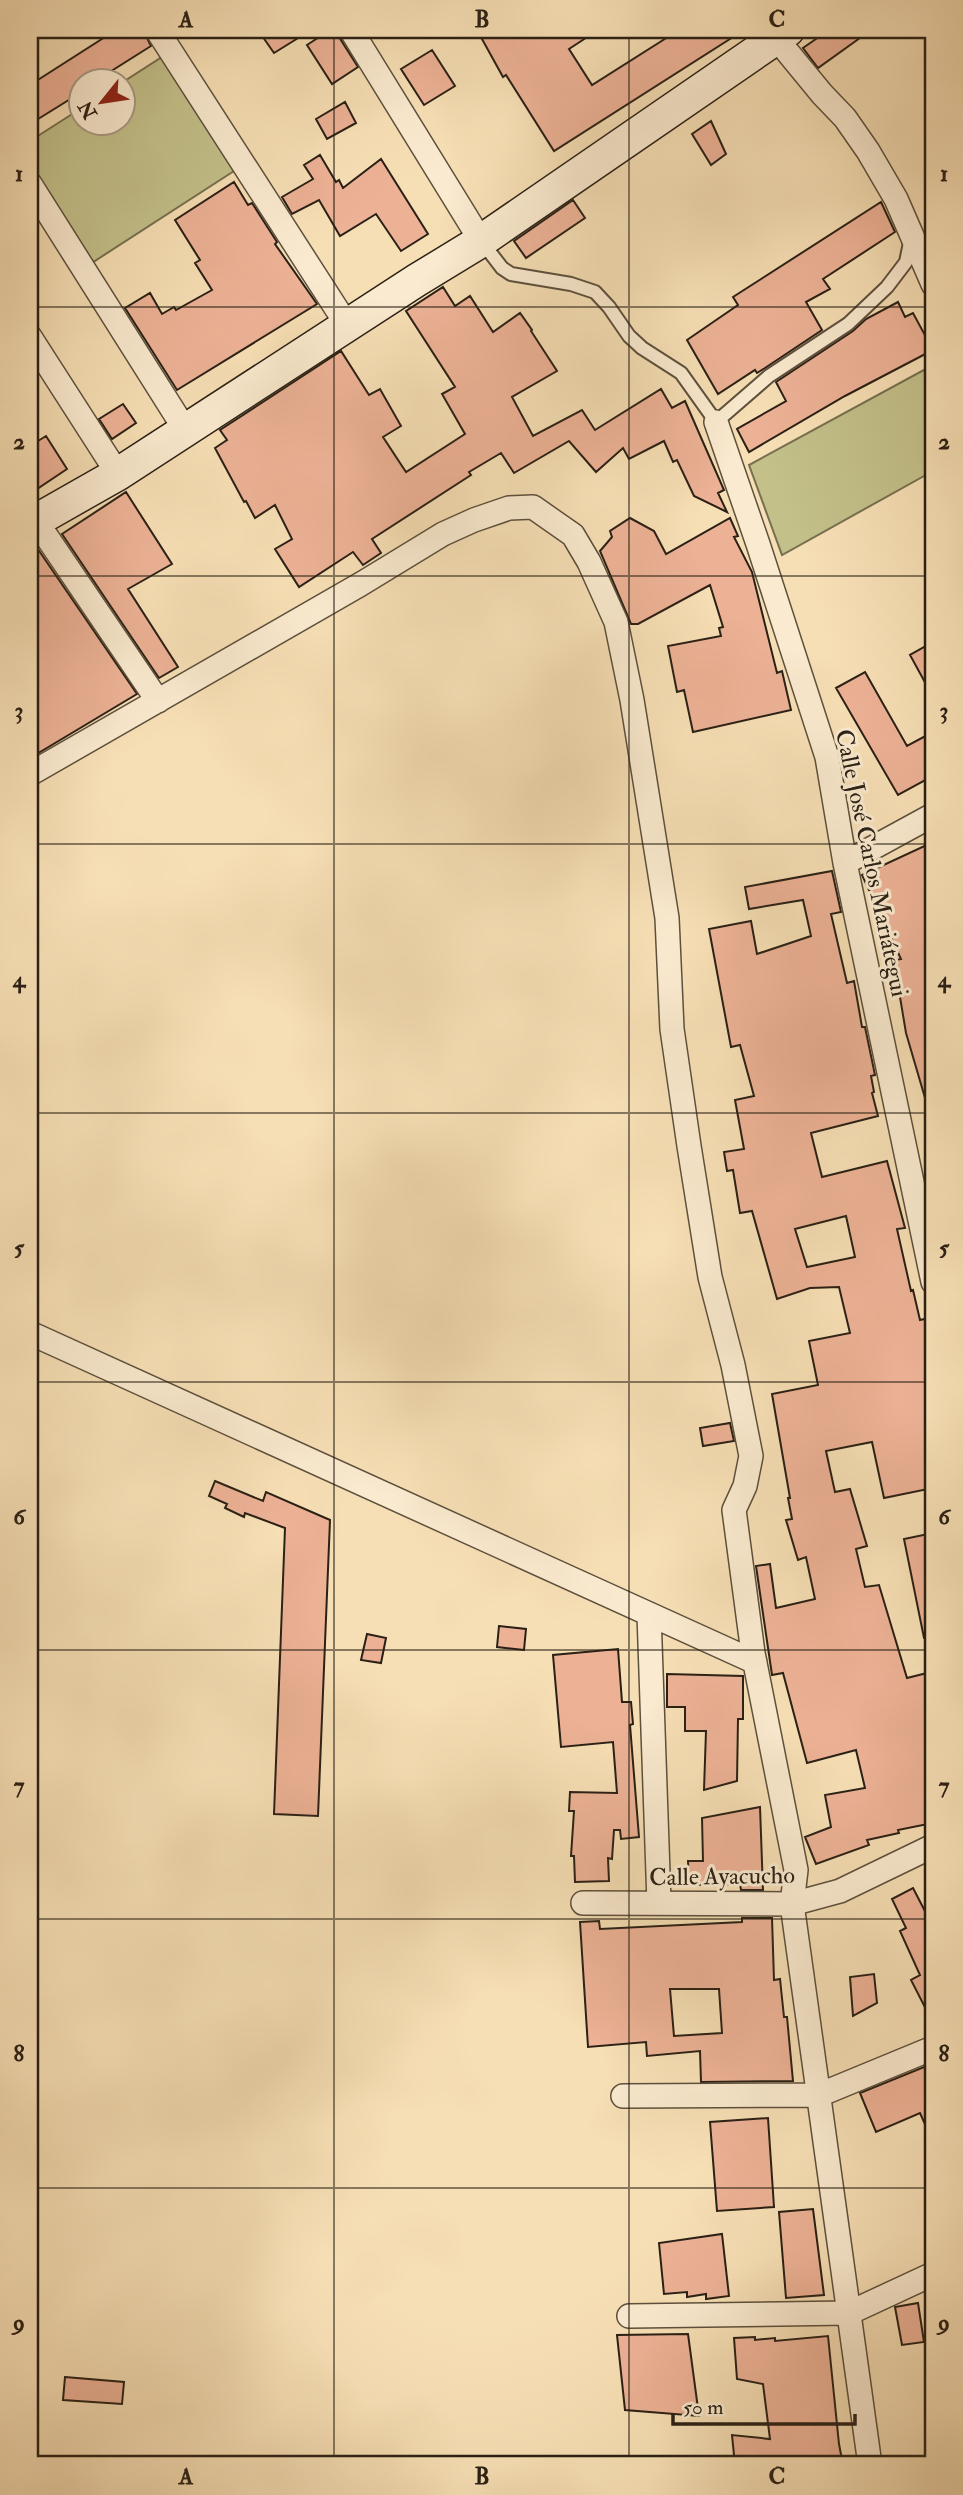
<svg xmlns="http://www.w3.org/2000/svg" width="963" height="2495" viewBox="0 0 963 2495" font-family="'IM FELL Double Pica',serif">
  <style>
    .green { fill: #c3c08a; stroke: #767050; stroke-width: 2 }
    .building { fill: #edb296; stroke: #2a2015; stroke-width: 2; fill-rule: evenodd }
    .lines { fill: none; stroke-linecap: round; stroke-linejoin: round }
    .lane-casing { stroke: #5d503d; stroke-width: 16 }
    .street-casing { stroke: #5d503d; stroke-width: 26 }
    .secondary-casing { stroke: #2a2015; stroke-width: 35 }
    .lane { stroke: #faeacf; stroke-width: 12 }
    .street { stroke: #faeacf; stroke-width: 23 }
    .secondary { stroke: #faeacf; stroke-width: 32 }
    .grid { fill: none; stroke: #2a2015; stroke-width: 2; stroke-opacity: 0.55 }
    .labels { text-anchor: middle; stroke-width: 6; stroke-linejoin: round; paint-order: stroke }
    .street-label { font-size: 24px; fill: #2a2015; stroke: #faeacf }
    .neatline { fill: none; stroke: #2a2015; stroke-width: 2.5 }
    .grid-label { font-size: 23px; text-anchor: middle; font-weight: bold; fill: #2a2015 }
  </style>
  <rect width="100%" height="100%" fill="#f7dfb5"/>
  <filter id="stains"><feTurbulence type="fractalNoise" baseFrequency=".00286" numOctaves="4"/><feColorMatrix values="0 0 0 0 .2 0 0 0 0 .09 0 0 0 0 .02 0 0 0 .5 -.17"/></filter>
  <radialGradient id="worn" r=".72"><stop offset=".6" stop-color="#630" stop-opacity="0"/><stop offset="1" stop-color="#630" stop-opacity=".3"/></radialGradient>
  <path class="green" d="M 162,57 L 234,171 L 84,268 L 30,183 L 30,141 L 80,109 L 80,122 L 122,122 L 123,82 Z
    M 933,365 L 933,471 L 782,555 L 749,465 Z"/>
  <path class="building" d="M 116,30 L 143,30 L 151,46 L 97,80 L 80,80 L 80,93 L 30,124 L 30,85 Z
    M 258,30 L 311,30 L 274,53 Z
    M 330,30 L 337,30 L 339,37 L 358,67 L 332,84 L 307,45 Z
    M 477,30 L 598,30 L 569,49 L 592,85 L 679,30 L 744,30 L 554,151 L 506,75 L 503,77 Z
    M 829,30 L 871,30 L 818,68 L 803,48 Z
    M 432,50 L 455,86 L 424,105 L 401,69 Z
    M 345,102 L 356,123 L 327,139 L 316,119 Z
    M 711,121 L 726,154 L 711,165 L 692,134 Z
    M 320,155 L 336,182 L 339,180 L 343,188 L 381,159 L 428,234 L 401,251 L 376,214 L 340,236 L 319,200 L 292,214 L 282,197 L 313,179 L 304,165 Z
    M 234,182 L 248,205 L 252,203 L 277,242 L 275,244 L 317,304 L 177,390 L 125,308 L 150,293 L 162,314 L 174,307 L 176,310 L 212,290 L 195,263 L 200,260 L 175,220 Z
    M 573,200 L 585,218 L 526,258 L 514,241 Z
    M 881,202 L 895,232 L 823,279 L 830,289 L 806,302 L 822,330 L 765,368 L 757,373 L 755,370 L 718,394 L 687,340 L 738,305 L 733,297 Z
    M 443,287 L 455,306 L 470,296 L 493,332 L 520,313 L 532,330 L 531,331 L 557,371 L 512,397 L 533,436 L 582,410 L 595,430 L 661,389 L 672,408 L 685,401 L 724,490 L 718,493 L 727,512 L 694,496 L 677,460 L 673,462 L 664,441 L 629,459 L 623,448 L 596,472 L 569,441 L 514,473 L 501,453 L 469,472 L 471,475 L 372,539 L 381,553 L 363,565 L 353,552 L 299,587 L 275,549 L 292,539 L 275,505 L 255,518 L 246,501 L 244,502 L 215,448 L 227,440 L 220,430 L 341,351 L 369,395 L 380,389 L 401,426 L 383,437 L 406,472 L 465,434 L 442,394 L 455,387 L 406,311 Z
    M 898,302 L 905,317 L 913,313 L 933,350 L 845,396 L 749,452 L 737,429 L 786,401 L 776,382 L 853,331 L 866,319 Z
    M 123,404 L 136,423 L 112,439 L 99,419 Z
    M 46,436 L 67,469 L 37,489 L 30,478 L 30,446 Z
    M 126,492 L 172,564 L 128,589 L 178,667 L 159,678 L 62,534 Z
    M 630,518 L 654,531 L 666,554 L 730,518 L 738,536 L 734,537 L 752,572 L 777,673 L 782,671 L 791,710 L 693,732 L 684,690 L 677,692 L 668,646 L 721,636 L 719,628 L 723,627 L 710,585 L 638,624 L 631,624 L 600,551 L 612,537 L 610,531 Z
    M 30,542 L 33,542 L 137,694 L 30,758 Z
    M 933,642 L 933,697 L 910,655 Z
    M 865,672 L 907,746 L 933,732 L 933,776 L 898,795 L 836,688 Z
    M 933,842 L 933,1107 L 928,1108 L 906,1033 L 899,991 L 896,991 L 891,961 L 901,959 L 862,875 Z
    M 832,871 L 841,912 L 831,914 L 847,983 L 854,981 L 862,1027 L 865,1027 L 875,1075 L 871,1076 L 874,1092 L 872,1093 L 878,1116 L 811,1133 L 822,1177 L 887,1161 L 905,1228 L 897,1229 L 911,1291 L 913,1290 L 920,1320 L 933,1317 L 933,1362 L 929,1363 L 933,1384 L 933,1488 L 884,1498 L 872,1442 L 826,1451 L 835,1492 L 850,1489 L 867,1546 L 856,1549 L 865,1587 L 879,1585 L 907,1678 L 927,1673 L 932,1697 L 928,1698 L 933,1721 L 933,1823 L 898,1830 L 899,1833 L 867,1840 L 869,1845 L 816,1864 L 805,1837 L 831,1827 L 825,1795 L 865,1788 L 856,1750 L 807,1763 L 783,1673 L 772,1675 L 756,1566 L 770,1564 L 776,1608 L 815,1599 L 806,1557 L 798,1560 L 786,1520 L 792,1519 L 788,1498 L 790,1498 L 772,1394 L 818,1385 L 809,1341 L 850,1333 L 839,1287 L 810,1288 L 777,1299 L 752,1211 L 740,1213 L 733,1170 L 727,1171 L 724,1152 L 744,1149 L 735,1100 L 754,1096 L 740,1045 L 731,1047 L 709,929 L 751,921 L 757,954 L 811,936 L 803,900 L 749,909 L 745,887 ZM 846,1216 L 855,1257 L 807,1267 L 795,1229 Z
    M 730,1423 L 734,1441 L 703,1446 L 700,1428 Z
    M 215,1481 L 263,1501 L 266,1492 L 330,1520 L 318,1816 L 274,1814 L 285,1528 L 245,1513 L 244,1517 L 225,1508 L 227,1504 L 209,1496 Z
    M 933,1533 L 933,1637 L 924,1638 L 904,1539 Z
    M 499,1626 L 526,1629 L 524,1650 L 497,1647 Z
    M 367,1634 L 386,1638 L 381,1663 L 361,1660 Z
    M 618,1649 L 622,1702 L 631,1702 L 633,1724 L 630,1725 L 639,1837 L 621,1839 L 620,1830 L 614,1830 L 612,1859 L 608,1858 L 609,1881 L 575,1882 L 574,1856 L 571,1856 L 574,1811 L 569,1811 L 570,1792 L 617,1793 L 613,1742 L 561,1747 L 553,1655 Z
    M 667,1674 L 743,1676 L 743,1719 L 738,1719 L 737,1781 L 704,1790 L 706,1731 L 685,1731 L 685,1707 L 667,1707 Z
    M 760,1807 L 763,1890 L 741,1890 L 740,1884 L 689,1885 L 688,1861 L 703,1861 L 702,1818 Z
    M 913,1888 L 928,1917 L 933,1914 L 933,2023 L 911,1980 L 920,1975 L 900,1931 L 906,1928 L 892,1899 Z
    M 742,1918 L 772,1918 L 774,1980 L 780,1979 L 784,2017 L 787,2017 L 793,2081 L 701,2082 L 700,2051 L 647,2056 L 646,2042 L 588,2047 L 580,1922 L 599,1921 L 600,1929 L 742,1922 ZM 670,1989 L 719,1989 L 722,2033 L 674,2036 Z
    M 874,1974 L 877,2003 L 853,2016 L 850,1977 Z
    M 929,2065 L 933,2075 L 933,2142 L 920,2113 L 876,2132 L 860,2093 Z
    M 768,2118 L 774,2207 L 717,2211 L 710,2122 Z
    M 813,2209 L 824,2295 L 786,2298 L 779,2212 Z
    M 722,2234 L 729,2296 L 706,2299 L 706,2294 L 687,2297 L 687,2292 L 664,2294 L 659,2243 Z
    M 918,2303 L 924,2342 L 902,2345 L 895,2307 Z
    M 688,2334 L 699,2416 L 625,2410 L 617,2335 Z
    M 828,2336 L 839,2444 L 843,2465 L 735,2465 L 732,2435 L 770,2439 L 763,2384 L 737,2379 L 734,2338 L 755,2337 L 755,2340 L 775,2338 L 775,2341 Z
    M 65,2377 L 124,2382 L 122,2404 L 63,2400 Z"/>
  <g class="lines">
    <g class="lane-casing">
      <path id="lane" d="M 482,242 L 502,268 L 511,274 L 571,284 L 595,292 L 609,307 L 629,336 L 642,348 L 681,373 L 716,422 L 769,376 L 848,324 L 887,287 L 906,262 L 911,238"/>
    </g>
    <g class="street-casing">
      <path id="street" d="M 157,30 L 347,325
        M 351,30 L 481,241
        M 776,38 L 822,94 L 845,118 L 868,151 L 896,199 L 933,284
        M 30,184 L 186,431
        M 30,337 L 118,474
        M 716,422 L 758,544 L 827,757 L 845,863 L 933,1282
        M 30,512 L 158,701
        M 30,774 L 361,584 L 443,534 L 474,520 L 509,508 L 533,507 L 573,535 L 589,562 L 616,622 L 632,700 L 667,918 L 672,1029 L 689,1146 L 710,1277 L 733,1365 L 751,1456 L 745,1486 L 734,1510 L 753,1653 L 796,1870 L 792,1904 L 870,2465
        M 845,863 L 933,815
        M 30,1333 L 755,1662
        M 649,1614 L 659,1903
        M 583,1903 L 792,1904 L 840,1891 L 933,1846
        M 623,2096 L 819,2095 L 933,2048
        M 629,2316 L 849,2313 L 933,2274"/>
    </g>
    <g class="secondary-casing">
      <path id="secondary" d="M 30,524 L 118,474 L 417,280 L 481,241 L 788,30"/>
    </g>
    <use href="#lane" class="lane"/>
    <use href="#street" class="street"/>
    <use href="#secondary" class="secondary"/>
  </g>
  <path class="grid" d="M 334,30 L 334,2465M 629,30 L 629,2465M 30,307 L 933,307M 30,576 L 933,576M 30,844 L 933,844M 30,1113 L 933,1113M 30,1382 L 933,1382M 30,1650 L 933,1650M 30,1919 L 933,1919M 30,2188 L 933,2188"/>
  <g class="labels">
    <g class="street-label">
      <text transform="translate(872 863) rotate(78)" y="8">Calle José Carlos Mariátegui</text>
      <text transform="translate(722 1876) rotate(-1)" y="8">Calle Ayacucho</text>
    </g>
  </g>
  <rect width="963" height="2495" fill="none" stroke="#f7dfb5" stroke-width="77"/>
  <g transform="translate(102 102) rotate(240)"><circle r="33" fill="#faeacf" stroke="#a79985" stroke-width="2"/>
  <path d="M0-5L12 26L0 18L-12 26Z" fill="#8f2418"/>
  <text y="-10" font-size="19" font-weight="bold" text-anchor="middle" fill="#2a2015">N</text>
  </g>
  <path d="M673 2414v10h182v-10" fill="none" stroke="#2a2015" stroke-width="3.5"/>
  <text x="683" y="2414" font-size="21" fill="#2a2015" stroke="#faeacf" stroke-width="5" paint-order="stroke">50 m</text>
  <rect x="38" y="38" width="887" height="2418" class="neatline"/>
  <g class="grid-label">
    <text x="186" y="27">A</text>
    <text x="482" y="27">B</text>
    <text x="777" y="27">C</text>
    <text x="19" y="181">1</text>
    <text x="944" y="181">1</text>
    <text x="19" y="449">2</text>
    <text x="944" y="449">2</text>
    <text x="19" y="718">3</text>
    <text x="944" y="718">3</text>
    <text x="19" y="987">4</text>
    <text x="944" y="987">4</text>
    <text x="19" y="1255">5</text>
    <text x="944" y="1255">5</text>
    <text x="19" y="1524">6</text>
    <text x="944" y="1524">6</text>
    <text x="19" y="1793">7</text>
    <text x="944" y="1793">7</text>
    <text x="19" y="2061">8</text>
    <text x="944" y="2061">8</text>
    <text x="19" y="2330">9</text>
    <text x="944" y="2330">9</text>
    <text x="186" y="2484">A</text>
    <text x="482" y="2484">B</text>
    <text x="777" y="2484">C</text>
  </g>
  <rect width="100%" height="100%" filter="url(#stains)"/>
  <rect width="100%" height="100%" fill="url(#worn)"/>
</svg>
